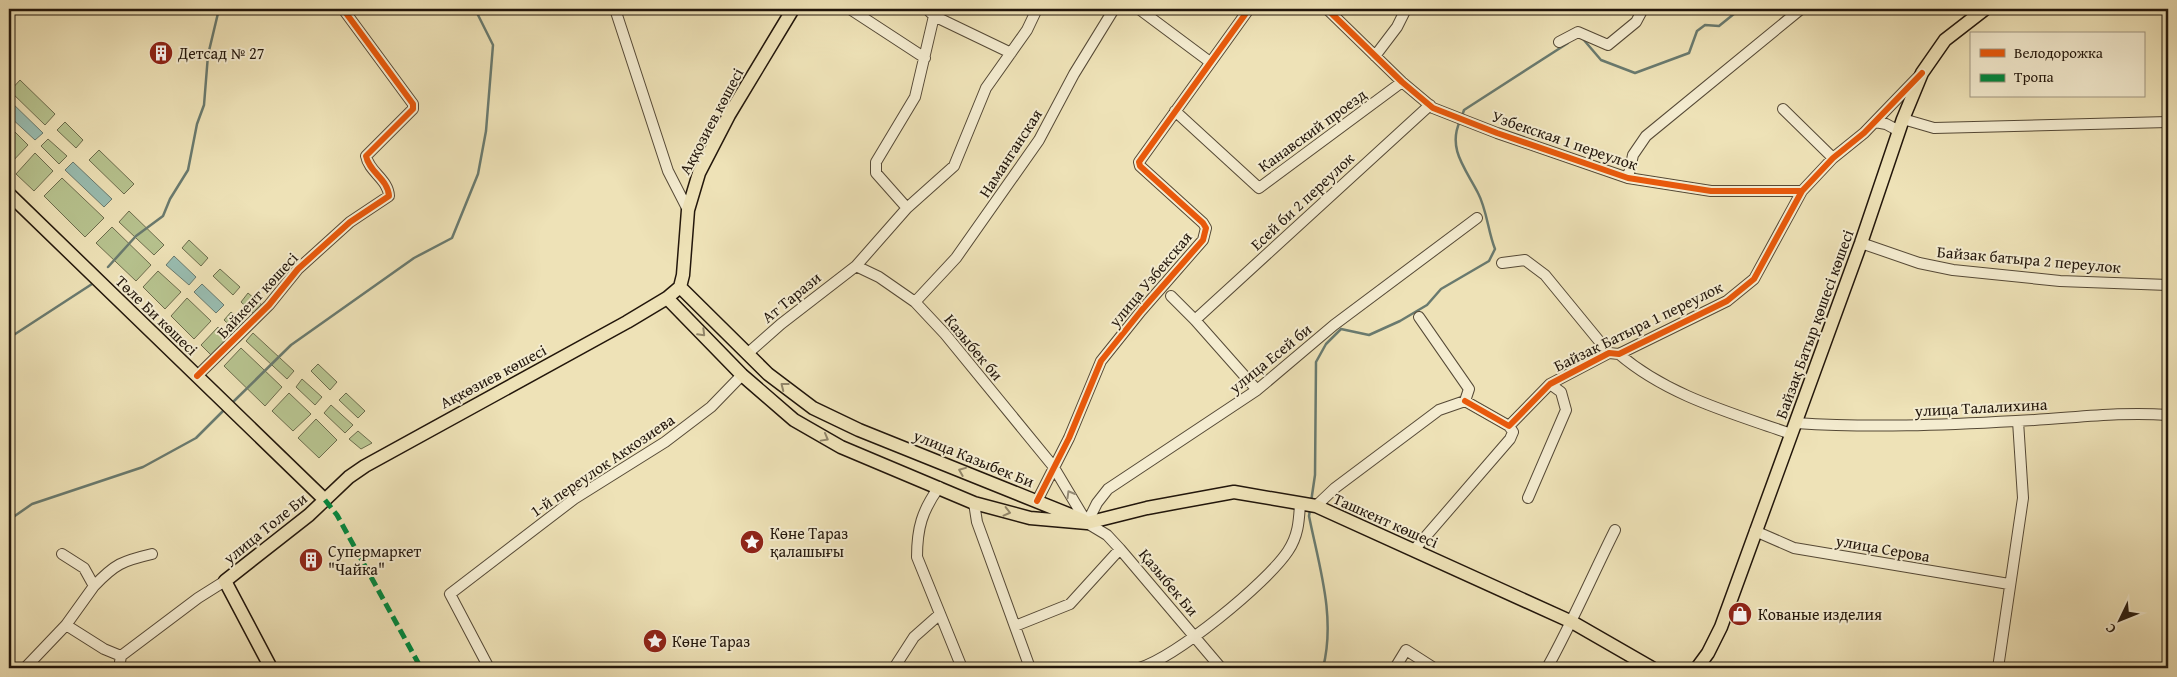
<svg xmlns="http://www.w3.org/2000/svg" width="2177" height="677" viewBox="0 0 2177 677" font-family="'Gentium Book Plus',serif">
  <style>
    .green { fill: #b7c38f; stroke: #6c6c4d }
    .water { fill: #99bdb1; stroke: #697a6f }
    .lines { fill: none; stroke-linecap: round; stroke-linejoin: round }
    .stream { stroke: #697a6f; stroke-width: 2.5 }
    .minor-casing { stroke: #554936; stroke-width: 12 }
    .major-casing { stroke: #22160b; stroke-width: 15 }
    .minor { stroke: #f4ecd0; stroke-width: 10 }
    .major { stroke: #eee2b7; stroke-width: 12 }
    .quiet { stroke: #00873e; stroke-width: 5; stroke-dasharray: 10 5; stroke-linecap: butt }
    .cycleway-casing { stroke: #f4ecd0; stroke-width: 9 }
    .cycleway { stroke: #e8590c; stroke-width: 6 }
    .oneway { stroke: #92866a }
    .oneway2 { stroke: #968c77 }
    .labels { text-anchor: middle; stroke-width: 4; stroke-linejoin: round; paint-order: stroke }
    .poi-label { font-size: 16px; fill: #22160b; stroke: #f4ecd0; text-anchor: start }
    .street-label { font-size: 16px; fill: #22160b; stroke: #f4ecd0 }
  </style>
  <rect width="100%" height="100%" fill="#eee2b7"/>
  <filter id="stains"><feTurbulence type="fractalNoise" baseFrequency=".004" numOctaves="4"/><feColorMatrix values="0 0 0 0 .2 0 0 0 0 .09 0 0 0 0 .02 0 0 0 .5 -.17"/></filter>
  <radialGradient id="worn" r=".72"><stop offset=".6" stop-color="#630" stop-opacity="0"/><stop offset="1" stop-color="#630" stop-opacity=".3"/></radialGradient>
  <path class="green" d="M 20,80 L 55,114 L 45,125 L 10,91 Z
    M 65,122 L 83,140 L 76,148 L 57,130 Z
    M 9,126 L 28,145 L 10,164 L 9,163 Z
    M 48,139 L 67,156 L 59,164 L 41,146 Z
    M 99,150 L 134,184 L 124,194 L 89,160 Z
    M 35,153 L 53,171 L 34,191 L 16,174 Z
    M 62,178 L 104,218 L 85,237 L 44,196 Z
    M 129,211 L 164,245 L 154,255 L 119,222 Z
    M 112,227 L 151,265 L 136,281 L 96,243 Z
    M 189,240 L 208,258 L 201,266 L 182,248 Z
    M 220,269 L 240,287 L 233,295 L 213,276 Z
    M 158,271 L 181,292 L 165,309 L 143,287 Z
    M 248,293 L 263,306 L 255,315 L 241,302 Z
    M 187,298 L 211,321 L 194,339 L 171,316 Z
    M 231,312 L 246,325 L 238,333 L 224,320 Z
    M 218,327 L 231,339 L 214,358 L 201,345 Z
    M 253,333 L 294,371 L 287,379 L 246,341 Z
    M 241,348 L 282,387 L 265,406 L 224,366 Z
    M 318,364 L 337,382 L 330,390 L 311,371 Z
    M 302,379 L 322,397 L 315,405 L 296,387 Z
    M 289,393 L 311,414 L 293,431 L 272,411 Z
    M 346,393 L 365,411 L 358,418 L 339,400 Z
    M 331,405 L 353,425 L 345,433 L 324,413 Z
    M 316,419 L 337,440 L 319,458 L 298,438 Z
    M 358,431 L 372,443 L 361,449 L 349,439 Z"/>
  <path class="water" d="M 9,100 L 43,133 L 35,140 L 9,116 Z
    M 73,162 L 112,199 L 104,207 L 65,170 Z
    M 174,256 L 196,277 L 189,285 L 166,265 Z
    M 202,284 L 224,305 L 216,313 L 194,292 Z"/>
  <g class="lines">
    <path class="stream" d="M 1583,39 L 1601,60 L 1635,73 L 1689,53 L 1697,31 L 1705,25 L 1719,26 L 1740,9
      M 1462,116 L 1464,110 L 1568,43
      M 108,267 L 136,236 L 163,216 L 170,199 L 188,170 L 197,124 L 204,105 L 208,55 L 219,9
      M 9,338 L 92,284
      M 232,403 L 291,345 L 414,258 L 452,238 L 478,174 L 486,131 L 493,45 L 475,9
      M 1311,502 L 1315,475 L 1316,362 L 1326,344 L 1341,329 L 1369,335 L 1400,321 L 1427,305 L 1441,289 L 1489,261 L 1495,249 C 1488,232 1487,210 1478,193 C 1466,169 1447,149 1460,121
      M 1310,510 L 1309,516 C 1319,566 1336,617 1323,668
      M 9,520 L 32,504 L 143,467 L 196,438 L 226,408"/>
    <g class="minor-casing">
      <path id="minor" d="M 615,9 L 668,171 L 688,210
        M 850,9 L 925,58
        M 927,9 L 934,16 L 1011,53
        M 1139,9 L 1210,62
        M 1327,9 L 1402,82 L 1433,108 L 1497,133 L 1628,178 L 1711,191 L 1802,191
        M 1559,42 L 1578,32 L 1608,45 L 1636,22 L 1643,9
        M 1375,56 L 1397,27 L 1406,9
        M 1783,109 L 1833,158
        M 1175,111 L 1259,188 L 1402,82
        M 1903,119 L 1934,128 L 2168,122
        M 1875,122 L 1886,124 L 1899,131
        M 1628,178 L 1633,155 L 1646,136 L 1801,9
        M 907,208 L 876,173 L 876,162 L 915,97 L 934,16
        M 1861,243 L 1919,263 L 1953,270 L 2060,281 L 2168,285
        M 1502,263 L 1525,260 L 1545,275 L 1609,353
        M 856,266 L 879,277 L 915,302 L 945,334 L 1053,466 L 1087,523 L 1107,535 L 1120,549 L 1221,668
        M 1171,296 L 1195,320 L 1257,390
        M 915,302 L 956,258 L 1039,140 L 1074,74 L 1114,9
        M 1195,320 L 1430,105
        M 747,354 L 781,324 L 856,266 L 907,208 L 954,166 L 986,88 L 1027,30 L 1037,9
        M 1619,354 C 1668,396 1732,413 1791,434
        M 197,376 L 269,305 L 298,269 L 350,222 L 389,196 C 388,179 369,172 366,156 L 413,109 L 413,104 L 343,9
        M 1465,401 L 1509,426 L 1550,384 L 1609,353 L 1619,354 L 1727,301 L 1754,279 L 1802,191 L 1833,158 L 1864,133 L 1919,76
        M 1796,423 C 1870,428 1943,425 2016,421 C 2068,419 2117,411 2168,415
        M 939,487 C 922,511 917,528 917,557 L 962,668
        M 1528,498 L 1566,410 L 1561,392 L 1550,384
        M 1037,501 L 1069,438 L 1101,361 L 1141,311 L 1203,240 L 1206,228 L 1203,223 L 1140,166 L 1139,162 L 1249,9
        M 974,503 L 977,522 L 1030,668
        M 1316,506 L 1335,488 L 1439,410 L 1465,401 L 1469,389 L 1419,317
        M 1087,523 L 1097,503 L 1108,489 L 1257,390 L 1334,325 L 1477,218
        M 1755,531 L 1794,548 L 2009,584
        M 1414,550 L 1510,439 L 1513,432 L 1509,426
        M 94,586 C 115,564 122,561 152,554
        M 66,625 L 104,649 L 121,656
        M 1015,626 L 1070,604 L 1120,549
        M 121,656 L 198,598 L 225,581
        M 25,668 L 66,625 L 94,586 L 84,568 L 62,554
        M 119,668 L 121,656
        M 489,668 L 450,594 L 574,499 L 665,442 L 711,407 L 742,375
        M 894,668 L 914,637 L 940,614
        M 1139,668 C 1175,658 1267,583 1288,551 C 1298,536 1299,522 1300,504
        M 1395,668 L 1406,650 L 1434,668
        M 1547,668 C 1572,623 1592,576 1615,530
        M 1998,668 L 2023,498 L 2018,421"/>
    </g>
    <g class="major-casing">
      <path id="major" d="M 9,194 L 325,500
        M 680,287 L 768,374 L 813,408 L 859,430 L 1083,520
        M 680,287 L 683,275 L 688,210 L 699,173 L 729,115 L 793,9
        M 667,298 L 742,375 L 794,420 L 841,447 L 974,503 L 1030,518 L 1087,523 L 1147,508 L 1234,492 L 1316,506 L 1572,622 L 1652,668
        M 271,668 L 225,581 L 309,515 L 349,477 L 365,466 L 627,322 L 667,298 L 680,287
        M 1697,668 L 1708,653 L 1721,627 L 1861,243 L 1903,119 L 1922,73 L 1945,40 L 1985,9"/>
    </g>
    <use href="#minor" class="minor"/>
    <use href="#major" class="major"/>
    <path class="quiet" d="M 325,500 L 337,515 L 421,668"/>
    <g class="cycleway-casing">
      <path id="cycleway" d="M 1327,9 L 1402,82 L 1433,108 L 1497,133 L 1628,178 L 1711,191 L 1802,191
        M 197,376 L 269,305 L 298,269 L 350,222 L 389,196 C 388,179 369,172 366,156 L 413,109 L 413,104 L 343,9
        M 1465,401 L 1509,426 L 1550,384 L 1609,353 L 1619,354 L 1727,301 L 1754,279 L 1802,191 L 1833,158 L 1864,133 L 1922,73
        M 1037,501 L 1069,438 L 1101,361 L 1141,311 L 1203,240 L 1206,228 L 1203,223 L 1140,166 L 1139,162 L 1249,9"/>
    </g>
    <use href="#cycleway" class="cycleway"/>
  </g>
  <defs><path id="oneway-chevron" d="M-2-3.5L2.5 0L-2 3.5" fill="none" stroke-width="1.6" stroke-linecap="round" stroke-linejoin="round" transform="scale(1.25)"/></defs>
  <g class="oneway">
    <use href="#oneway-chevron" transform="translate(702 333) rotate(45)"/>
    <use href="#oneway-chevron" transform="translate(784 386) rotate(-142)"/>
    <use href="#oneway-chevron" transform="translate(825 438) rotate(29)"/>
    <use href="#oneway-chevron" transform="translate(962 471) rotate(-158)"/>
    <use href="#oneway-chevron" transform="translate(1007 512) rotate(14)"/>
  </g>
  <use class="oneway2" href="#oneway-chevron" transform="translate(1070 494) rotate(-120)"/>
  <defs>
    <g id="building-disc" transform="scale(1.25)"><circle r="9.5" fill="#8f2418" stroke="#f4ecd0"/><path d="M-4-6H4V6H1V3H-1V6H-4ZM-2.5-4.3h1.7v1.8h-1.7ZM.8-4.3h1.7v1.8H.8ZM-2.5-1h1.7V.8h-1.7ZM.8-1h1.7V.8H.8Z" fill="#fff"/></g>
    <g id="sight-disc" transform="scale(1.25)"><circle r="9.5" fill="#8f2418" stroke="#f4ecd0"/><path d="M0-6L1.8-2.2L6-1.7L2.9 1.2L3.7 5.4L0 3.3L-3.7 5.4L-2.9 1.2L-6-1.7L-1.8-2.2Z" fill="#fff"/></g>
    <g id="shop-disc" transform="scale(1.25)"><circle r="9.5" fill="#8f2418" stroke="#f4ecd0"/><path d="M-5-2.5h2.3a2.7 3.5 0 0 1 5.4 0H5L5.5 6h-11ZM-1.5-2.5h3a1.5 2.3 0 0 0-3 0Z" fill="#fff"/></g>
  </defs>
  <g fill-rule="evenodd">
    <use href="#building-disc" x="161" y="53"/>
    <use href="#sight-disc" x="752" y="542"/>
    <use href="#building-disc" x="311" y="560"/>
    <use href="#shop-disc" x="1740" y="614"/>
    <use href="#sight-disc" x="655" y="641"/>
  </g>
  <g class="labels">
    <g class="poi-label">
      <text x="178" y="59">Детсад № 27</text>
      <text x="770" y="539">Көне Тараз<tspan x="770" dy="18">қалашығы</tspan></text>
      <text x="328" y="557">Супермаркет<tspan x="328" dy="18">"Чайка"</tspan></text>
      <text x="1758" y="620">Кованые изделия</text>
      <text x="672" y="647">Көне Тараз</text>
    </g>
    <g class="street-label">
      <text transform="translate(711 121) rotate(-62)" y="6">Аққозиев көшесі</text>
      <text transform="translate(1312 130) rotate(-36)" y="6">Канавский проезд</text>
      <text transform="translate(1565 140) rotate(19)" y="6">Узбекская 1 переулок</text>
      <text transform="translate(1010 153) rotate(-57)" y="6">Наманганская</text>
      <text transform="translate(1302 201) rotate(-43)" y="6">Есей би 2 переулок</text>
      <text transform="translate(2029 259) rotate(5)" y="6">Байзак батыра 2 переулок</text>
      <text transform="translate(1150 279) rotate(-50)" y="6">улица Узбекская</text>
      <text transform="translate(257 295) rotate(-47)" y="6">Байкент көшесі</text>
      <text transform="translate(791 297) rotate(-39)" y="6">Ат Тарази</text>
      <text transform="translate(157 315) rotate(44)" y="6">Төле Би көшесі</text>
      <text transform="translate(1814 324) rotate(-70)" y="6">Байзақ Батыр қөшесі көшесі</text>
      <text transform="translate(1638 326) rotate(-26)" y="6">Байзак Батыра 1 переулок</text>
      <text transform="translate(974 347) rotate(50)" y="6">Казыбек би</text>
      <text transform="translate(1270 358) rotate(-39)" y="6">улица Есей би</text>
      <text transform="translate(493 376) rotate(-28)" y="6">Ақкөзиев көшесі</text>
      <text transform="translate(1981 407) rotate(-3)" y="6">улица Талалихина</text>
      <text transform="translate(974 458) rotate(22)" y="6">улица Казыбек Би</text>
      <text transform="translate(602 465) rotate(-34)" y="6">1-й переулок Аккозиева</text>
      <text transform="translate(1386 520) rotate(24)" y="6">Ташкент көшесі</text>
      <text transform="translate(265 528) rotate(-39)" y="6">улица Толе Би</text>
      <text transform="translate(1883 548) rotate(10)" y="6">улица Серова</text>
      <text transform="translate(1169 582) rotate(50)" y="6">Қазыбек Би</text>
    </g>
  </g>
  <rect width="2177" height="677" fill="none" stroke="#eee2b7" stroke-width="30"/>
  <rect x="10" y="10" width="2157" height="657" fill="none" stroke="#22160b" stroke-width="2.5"/>
  <rect x="15" y="15" width="2147" height="647" fill="none" stroke="#22160b"/>
  <rect x="1970" y="32" width="175" height="65" fill="#f4ecd0" stroke="#a09681"/>
  <rect x="1980" y="49" width="25" height="8" fill="#e8590c" stroke="#a09681"/>
  <text x="2014" y="58" font-size="15" fill="#22160b">Велодорожка</text>
  <rect x="1980" y="74" width="25" height="8" fill="#00873e" stroke="#a09681"/>
  <text x="2014" y="82" font-size="15" fill="#22160b">Тропа</text>
  <g transform="translate(2120 620) rotate(227)" stroke="#f4ecd0" stroke-width="4" paint-order="stroke">
  <path d="M0-4L9 19L0 12L-9 19Z" fill="#22160b"/>
  <text y="-8" font-size="14" font-weight="bold" text-anchor="middle" fill="#22160b">С</text>
  </g>
  <rect width="100%" height="100%" filter="url(#stains)"/>
  <rect width="100%" height="100%" fill="url(#worn)"/>
</svg>
